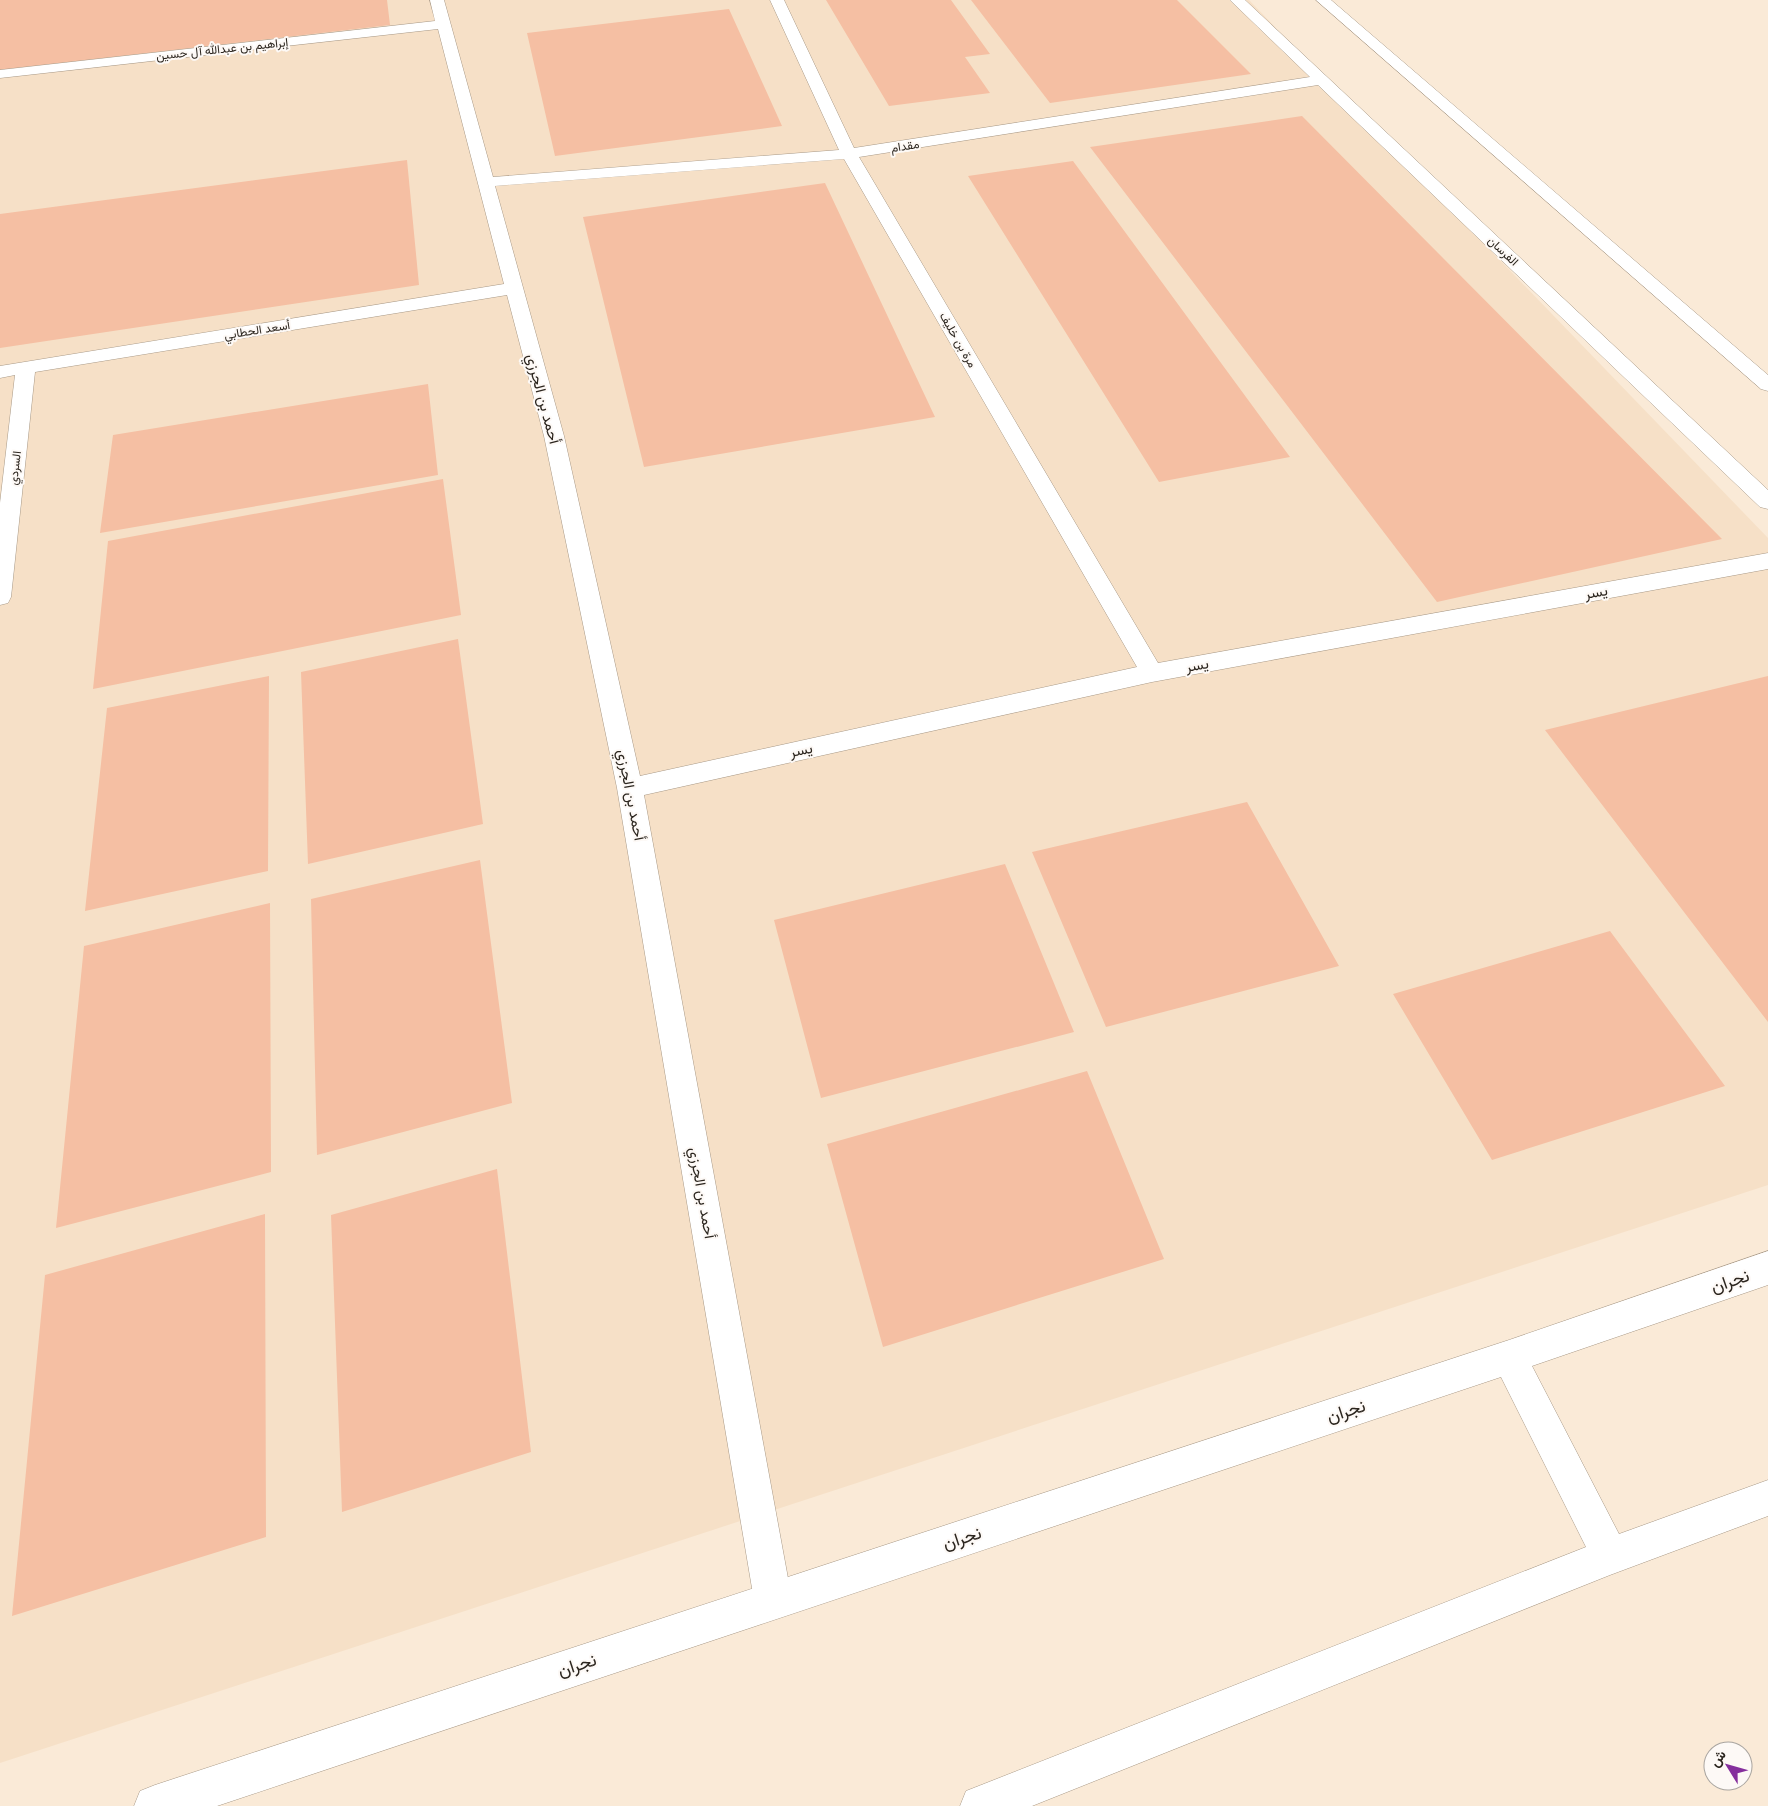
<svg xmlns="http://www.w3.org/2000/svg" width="1768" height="1806" viewBox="0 0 1768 1806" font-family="Montserrat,Vazirmatn,sans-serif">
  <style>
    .built { fill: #f6e0c7 }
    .building { fill: #f5bfa3 }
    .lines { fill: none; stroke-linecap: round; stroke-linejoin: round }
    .street-casing { stroke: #a89987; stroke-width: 1 }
    .secondary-casing { stroke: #a89987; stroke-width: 1 }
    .street { fill: #fff; fill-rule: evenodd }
    .secondary { fill: #fff; fill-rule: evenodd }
    .labels { text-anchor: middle; stroke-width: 4; stroke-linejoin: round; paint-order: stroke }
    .far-street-label { font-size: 12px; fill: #2c261f; stroke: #fdf9f6 }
    .street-label { font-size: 15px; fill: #2c261f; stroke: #fdf9f6 }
    .near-street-label { font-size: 18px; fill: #2c261f; stroke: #fdf9f6 }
  </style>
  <rect width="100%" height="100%" fill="#faead7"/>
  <path class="built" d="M 0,0 L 1249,0 L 1768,538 L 1768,1185 L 0,1763 Z"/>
  <path class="building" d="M 0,0 L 387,0 L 390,25 L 0,70 Z
    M 826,0 L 951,0 L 990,54 L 965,57 L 990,93 L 889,106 Z
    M 971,0 L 1177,0 L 1251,74 L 1050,103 Z
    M 729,9 L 782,126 L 555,156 L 527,33 Z
    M 1302,116 L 1722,539 L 1437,602 L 1090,147 Z
    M 407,160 L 419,285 L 0,348 L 0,214 Z
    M 1073,161 L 1290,457 L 1159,482 L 968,176 Z
    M 825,183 L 935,417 L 644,467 L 583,217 Z
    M 428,384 L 438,475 L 100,533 L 113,435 Z
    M 443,479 L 461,615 L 93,689 L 108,541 Z
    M 458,639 L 483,824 L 308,864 L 301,672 Z
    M 269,676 L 268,871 L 85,911 L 107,708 Z
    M 1768,676 L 1768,1022 L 1545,730 Z
    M 1247,802 L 1339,966 L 1106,1027 L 1032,852 Z
    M 480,860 L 512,1103 L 317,1155 L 311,899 Z
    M 1005,864 L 1074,1032 L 821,1098 L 774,920 Z
    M 270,903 L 271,1172 L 56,1228 L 84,946 Z
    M 1610,931 L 1725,1086 L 1492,1160 L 1393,994 Z
    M 1087,1071 L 1164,1259 L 883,1347 L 827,1144 Z
    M 497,1169 L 531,1452 L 342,1512 L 331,1215 Z
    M 265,1214 L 266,1537 L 12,1616 L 45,1275 Z"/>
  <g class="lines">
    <g class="street-casing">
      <path id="street" d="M 430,0 L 444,0 L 493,177 L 839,150 L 770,0 L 784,0 L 854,148 L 1310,77 L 1230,0 L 1245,0 L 1768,490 L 1768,509 L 1760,507 L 1318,85 L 859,157 L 1158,663 L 1768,553 L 1768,569 L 1152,682 L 644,795 L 792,1600 L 786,1613 L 773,1619 L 760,1613 L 754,1600 L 617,788 L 544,436 L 507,295 L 35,372 L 11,597 L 8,603 L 0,605 L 0,503 L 15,375 L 0,378 L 0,366 L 504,284 L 438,29 L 0,78 L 0,70 L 435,21 ZM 844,159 L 1137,667 L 640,776 L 564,436 L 495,186 Z
        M 1316,0 L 1331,0 L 1768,375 L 1768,391 L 1761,389 Z"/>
    </g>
    <g class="secondary-casing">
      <path id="secondary" d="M 1768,1251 L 1768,1285 L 1532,1366 L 1619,1534 L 1768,1480 L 1768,1516 L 1610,1575 L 1032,1806 L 960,1806 L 966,1791 L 1586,1547 L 1501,1377 L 217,1806 L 134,1806 L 140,1791 L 155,1785 L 1509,1340 Z"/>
    </g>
    <use href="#street" class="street"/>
    <use href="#secondary" class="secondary"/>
  </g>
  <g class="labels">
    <g class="far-street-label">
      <text transform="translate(222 49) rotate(-6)" y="4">إبراهيم بن عبدالله آل حسين</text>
      <text transform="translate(905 146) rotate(-9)" y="4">مقدام</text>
      <text transform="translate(1503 251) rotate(43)" y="4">الفرسان</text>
      <text transform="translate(257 330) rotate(-9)" y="4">أسعد الحطابي</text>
      <text transform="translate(958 340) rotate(60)" y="4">مرة بن خليف</text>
      <text transform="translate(15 468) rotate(-83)" y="4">السردي</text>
    </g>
    <g class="street-label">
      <text transform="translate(543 399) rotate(75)" y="5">أحمد بن الجرزي</text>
      <text transform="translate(1596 592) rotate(-10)" y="5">يسر</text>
      <text transform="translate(1197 665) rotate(-10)" y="5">يسر</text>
      <text transform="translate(801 750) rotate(-12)" y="5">يسر</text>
      <text transform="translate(631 795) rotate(79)" y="5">أحمد بن الجرزي</text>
      <text transform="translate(702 1193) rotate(80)" y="5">أحمد بن الجرزي</text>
    </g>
    <g class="near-street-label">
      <text transform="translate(1730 1281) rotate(-19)" y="6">نجران</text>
      <text transform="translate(1346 1411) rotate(-18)" y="6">نجران</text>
      <text transform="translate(962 1538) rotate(-18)" y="6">نجران</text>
      <text transform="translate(577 1665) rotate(-18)" y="6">نجران</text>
    </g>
  </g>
  <g transform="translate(1728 1766) rotate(307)"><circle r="24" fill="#fdf9f6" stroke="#a9a5a0"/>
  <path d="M0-4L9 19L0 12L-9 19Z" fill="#852f9d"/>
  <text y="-8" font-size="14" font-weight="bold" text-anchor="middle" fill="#2c261f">ش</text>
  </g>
</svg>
